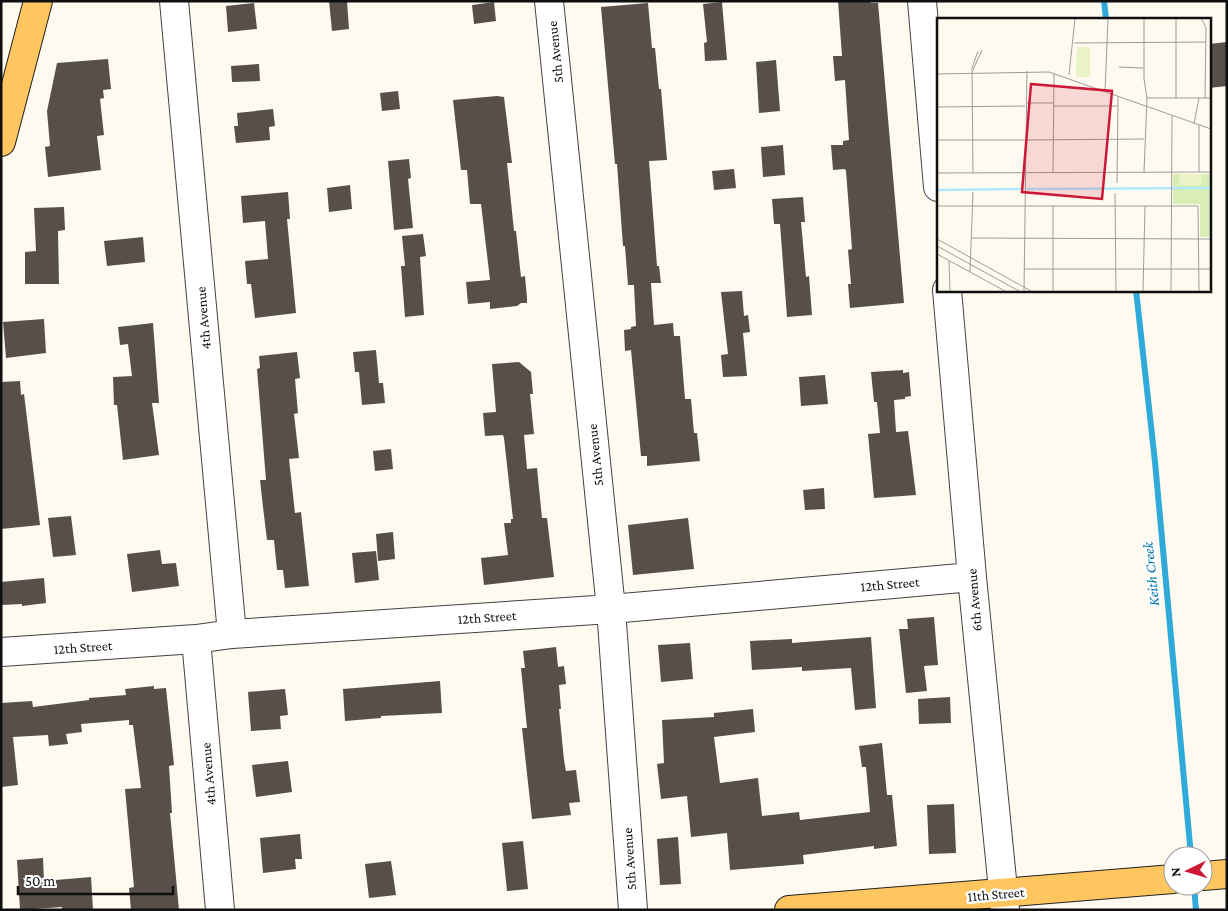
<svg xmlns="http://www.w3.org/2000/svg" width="1228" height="911" viewBox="0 0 1228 911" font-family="'Crimson Pro',serif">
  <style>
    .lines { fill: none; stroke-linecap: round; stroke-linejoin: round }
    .stream { stroke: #30aad9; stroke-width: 6 }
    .building { fill: #584e4a }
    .minor-casing { stroke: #424242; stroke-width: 30 }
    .major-casing { stroke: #202020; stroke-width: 30 }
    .minor { stroke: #fff; stroke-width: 28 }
    .major { stroke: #ffc660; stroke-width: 28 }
    .labels { text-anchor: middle; stroke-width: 5; stroke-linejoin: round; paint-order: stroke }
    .street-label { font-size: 14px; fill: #0f0f0f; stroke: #fff }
    .water-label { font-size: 15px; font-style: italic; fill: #0c79ad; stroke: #fff }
    .inset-river { fill: none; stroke: #b0e8fc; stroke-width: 2.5 }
    .inset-road { fill: none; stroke: #9f9c96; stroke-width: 1 }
    .view { fill: #cc1937; fill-opacity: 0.15; stroke: #cc1937; stroke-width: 2.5 }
    .inset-edge { fill: none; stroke: #0f0f0f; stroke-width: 2.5 }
  </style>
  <rect width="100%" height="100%" fill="#fffaf0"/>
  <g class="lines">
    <path class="stream" d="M 1104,1 L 1106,19
      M 1136,290 L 1155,462 L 1191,856
      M 1194,886 L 1196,910"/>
  </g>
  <path class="building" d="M 329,1 L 347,1 L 349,29 L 332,31 Z
    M 838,1 L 870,1 L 871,3 L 878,3 L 904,303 L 850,308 L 848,284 L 851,284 L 848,250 L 852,249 L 846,171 L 845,169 L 833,170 L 831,145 L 843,145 L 843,141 L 849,140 L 845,80 L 835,81 L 833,56 L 842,56 Z
    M 494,2 L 496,21 L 474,24 L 472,5 Z
    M 722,2 L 727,60 L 705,61 L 704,43 L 707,42 L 703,4 Z
    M 254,3 L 257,29 L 228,32 L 226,6 Z
    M 648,3 L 652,48 L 655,48 L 659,89 L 661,89 L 667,160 L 649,161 L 657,266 L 659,266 L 661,283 L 651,283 L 654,325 L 673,323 L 674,336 L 680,336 L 685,399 L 691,399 L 694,433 L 697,433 L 700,461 L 647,466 L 647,456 L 641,456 L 631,350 L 625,351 L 624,330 L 631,329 L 631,327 L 636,326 L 634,285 L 628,285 L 625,246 L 623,246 L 617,164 L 615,164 L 601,7 Z
    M 1227,42 L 1227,86 L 1209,88 L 1209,44 Z
    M 108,59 L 111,89 L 103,90 L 104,98 L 100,99 L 104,135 L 97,136 L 101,170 L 48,177 L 45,147 L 50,146 L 47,111 L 57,63 Z
    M 776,60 L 780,111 L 759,113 L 756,62 Z
    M 259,64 L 260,81 L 232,82 L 231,66 Z
    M 398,91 L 400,109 L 382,111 L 380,93 Z
    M 497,96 L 504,97 L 512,163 L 507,163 L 514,231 L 516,231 L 521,277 L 525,276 L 527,298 L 527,303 L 521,303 L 517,306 L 490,309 L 490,302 L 468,304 L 466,282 L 490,280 L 481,204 L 470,204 L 467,170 L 461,170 L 453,100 Z
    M 273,109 L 275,126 L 269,127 L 270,140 L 236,143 L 234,126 L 238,126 L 237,113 Z
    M 783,145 L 785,175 L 763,177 L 761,147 Z
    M 409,159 L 411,178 L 408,179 L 413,228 L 394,230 L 388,161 Z
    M 734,169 L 736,188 L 714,190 L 712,171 Z
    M 350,185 L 352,209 L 329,212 L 327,188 Z
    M 288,192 L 290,219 L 287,219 L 296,313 L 255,318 L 251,284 L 247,284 L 245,261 L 268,259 L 265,221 L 243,223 L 241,196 Z
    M 803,197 L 805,222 L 801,222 L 806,277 L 809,276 L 812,315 L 787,317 L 780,224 L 774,224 L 772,199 Z
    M 64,207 L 65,230 L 58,231 L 59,284 L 25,284 L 25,252 L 36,251 L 34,208 Z
    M 423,234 L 426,256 L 420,257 L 424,315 L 405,317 L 401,266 L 405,266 L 402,236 Z
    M 143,237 L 145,262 L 107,266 L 104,241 Z
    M 742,291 L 744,316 L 748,315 L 750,332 L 743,333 L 747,376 L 723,377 L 721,355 L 728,354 L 721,292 Z
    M 44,319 L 46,353 L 6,358 L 3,322 Z
    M 153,323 L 159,403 L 152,403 L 159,455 L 123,460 L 117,405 L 114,405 L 113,377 L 132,376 L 128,344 L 120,345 L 118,327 Z
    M 376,350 L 379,383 L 383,383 L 385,403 L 362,405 L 359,372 L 355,372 L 353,352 Z
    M 297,352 L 300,378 L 295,379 L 298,413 L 294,414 L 299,458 L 289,459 L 295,513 L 301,512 L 309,586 L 285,588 L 283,570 L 277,570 L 274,540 L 267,540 L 263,507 L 260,480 L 266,480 L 257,369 L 260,368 L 259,356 Z
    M 519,362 L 531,372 L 533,394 L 530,394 L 534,434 L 524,435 L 527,469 L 537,468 L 542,518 L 547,518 L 554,577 L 484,585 L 481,558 L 508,555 L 504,523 L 511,523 L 511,519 L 513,519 L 504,438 L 503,435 L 485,436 L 483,413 L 496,412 L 492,364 Z
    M 903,370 L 903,373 L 909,372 L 911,396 L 905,397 L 905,399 L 894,400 L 896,432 L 908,431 L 916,495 L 874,498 L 868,434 L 880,433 L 877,402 L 874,402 L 871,372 Z
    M 825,375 L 828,404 L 801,406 L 799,377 Z
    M 20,381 L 21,395 L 24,394 L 40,525 L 1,529 L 1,382 Z
    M 391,449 L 393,469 L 375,471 L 373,451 Z
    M 824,488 L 825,509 L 805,510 L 803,490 Z
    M 71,516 L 76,555 L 53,557 L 48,518 Z
    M 688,518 L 694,569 L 633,575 L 628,525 Z
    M 393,532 L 395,559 L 378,561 L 376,534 Z
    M 160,550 L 162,564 L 176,563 L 179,586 L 132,592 L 127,554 Z
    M 376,551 L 379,580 L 355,583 L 352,553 Z
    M 44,578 L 46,603 L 22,606 L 22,604 L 1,605 L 1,582 Z
    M 934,617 L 938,665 L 924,666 L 927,691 L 906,693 L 899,629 L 908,629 L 907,619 Z
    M 871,637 L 876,708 L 855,710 L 851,668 L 802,671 L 802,667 L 752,670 L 750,641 L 792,639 L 792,643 Z
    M 690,643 L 693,679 L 661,682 L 658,645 Z
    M 556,647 L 558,667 L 564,666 L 566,684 L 559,685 L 561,709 L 559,709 L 564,760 L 566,771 L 576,770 L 580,802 L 569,803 L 571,815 L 532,819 L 522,728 L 527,728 L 521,668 L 525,668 L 523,651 Z
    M 440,681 L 442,713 L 381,716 L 381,718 L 345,721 L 343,689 Z
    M 154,686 L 154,689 L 166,688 L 174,765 L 169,766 L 172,813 L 170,813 L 179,910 L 131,910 L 129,888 L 134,887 L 125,789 L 141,788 L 133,725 L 129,725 L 129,720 L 81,724 L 82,732 L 66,734 L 68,744 L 49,746 L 48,735 L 13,737 L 18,785 L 1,787 L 1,703 L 32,701 L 33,707 L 89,700 L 89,698 L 126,695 L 125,689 Z
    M 285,689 L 288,715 L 280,716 L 281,729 L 251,731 L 248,692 Z
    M 950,697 L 951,723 L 919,724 L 918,699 Z
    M 753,709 L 755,732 L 714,737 L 720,783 L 758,778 L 762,816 L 799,812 L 800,820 L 870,812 L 866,767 L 862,767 L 859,746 L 882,743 L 887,795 L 892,795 L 897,846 L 874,849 L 874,846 L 803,855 L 804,864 L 730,870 L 727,833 L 691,837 L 687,796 L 661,799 L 657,764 L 664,763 L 662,720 L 714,717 L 714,713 Z
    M 288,761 L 292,792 L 256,797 L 252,765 Z
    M 954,804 L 956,853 L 929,854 L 927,805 Z
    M 300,834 L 302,859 L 295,859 L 296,869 L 263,873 L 260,838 Z
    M 678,837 L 681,884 L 660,885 L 657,839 Z
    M 523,841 L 528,889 L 507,891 L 502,843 Z
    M 43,858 L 44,881 L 91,877 L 93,910 L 62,910 L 62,907 L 20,910 L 17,860 Z
    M 391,861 L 396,895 L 369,898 L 365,864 Z"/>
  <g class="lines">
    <g class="minor-casing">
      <path id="minor" d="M 174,1 L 232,634
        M 549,1 L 611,609 L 633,910
        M 922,1 L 938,187
        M 947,290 L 972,577 L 1005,910
        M 196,639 L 220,910
        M 1,652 L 196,639 L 232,634 L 611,609 L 972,577"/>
    </g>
    <g class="major-casing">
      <path id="major" d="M 1,142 L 38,1
        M 1203,876 L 1227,874
        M 789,910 L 1173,879"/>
    </g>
    <use href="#minor" class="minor"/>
    <use href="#major" class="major"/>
  </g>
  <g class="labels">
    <g class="street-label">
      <text transform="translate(555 52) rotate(-96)" y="5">5th Avenue</text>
      <text transform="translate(203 318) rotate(-95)" y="5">4th Avenue</text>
      <text transform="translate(595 455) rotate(-96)" y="5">5th Avenue</text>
      <text transform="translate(890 584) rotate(-5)" y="5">12th Street</text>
      <text transform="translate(974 600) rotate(-95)" y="5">6th Avenue</text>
      <text transform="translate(487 617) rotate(-4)" y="5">12th Street</text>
      <text transform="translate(83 647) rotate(-4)" y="5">12th Street</text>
      <text transform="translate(208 774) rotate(-95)" y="5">4th Avenue</text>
      <text transform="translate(629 859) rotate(-94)" y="5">5th Avenue</text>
      <text transform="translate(996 894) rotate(-5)" y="5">11th Street</text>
    </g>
    <g class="water-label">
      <text transform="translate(1151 574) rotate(-96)" y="5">Keith Creek</text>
    </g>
  </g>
  <g transform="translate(937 18)">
    <rect width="274" height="274" fill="#fffaf0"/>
    <path d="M 236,156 L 274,156 L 274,219 L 263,219 L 263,186 L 236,186 Z" fill="#d9eeb6"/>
    <path d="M 140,29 L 153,29 L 153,59 L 139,59 ZM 243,156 L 265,156 L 264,167 L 242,167 Z" fill="#eaf4c8"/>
    <path class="inset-river" d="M 90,171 L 274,170M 0,172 L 86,171"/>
    <path class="inset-road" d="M 207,0 L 207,61 L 210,80 L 207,154M 239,0 L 239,80M 264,0 L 269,10 L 268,80M 137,25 L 269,24M 182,49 L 206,50M 36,52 L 45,32M 0,56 L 112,54 L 274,111M 132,57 L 138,0M 168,74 L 171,0M 210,80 L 274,80M 89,85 L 117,85M 117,88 L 180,88M 0,89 L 88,88M 257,106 L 262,80M 0,122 L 88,122M 88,122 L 207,121M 116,154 L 117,56M 262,154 L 262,107M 0,155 L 274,154M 36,155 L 35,50 L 41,33M 180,165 L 181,79M 178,175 L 179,273M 0,188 L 261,188 L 262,273M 35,220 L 274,221M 0,221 L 94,273M 0,228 L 82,273M 0,236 L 68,273M 12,243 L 13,273M 87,251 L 274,251M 33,254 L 36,174M 87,273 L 90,53M 116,273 L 116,188M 206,273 L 208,188M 234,273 L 235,98"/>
    <path class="view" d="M 94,66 L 175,73 L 165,181 L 85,174 Z"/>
    <rect width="274" height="274" class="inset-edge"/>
  </g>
  <rect width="1228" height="911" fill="none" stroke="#0f0f0f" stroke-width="5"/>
  <g transform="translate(1188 871) rotate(265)"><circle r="24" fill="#ffffff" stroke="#9f9f9f"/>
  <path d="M0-4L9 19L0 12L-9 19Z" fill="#cc1937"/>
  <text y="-8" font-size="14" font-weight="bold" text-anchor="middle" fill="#0f0f0f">N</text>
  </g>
  <path d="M18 886v8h155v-8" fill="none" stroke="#0f0f0f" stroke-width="2.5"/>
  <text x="25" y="886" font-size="15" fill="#0f0f0f" stroke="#ffffff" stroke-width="4" paint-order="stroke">50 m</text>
</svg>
